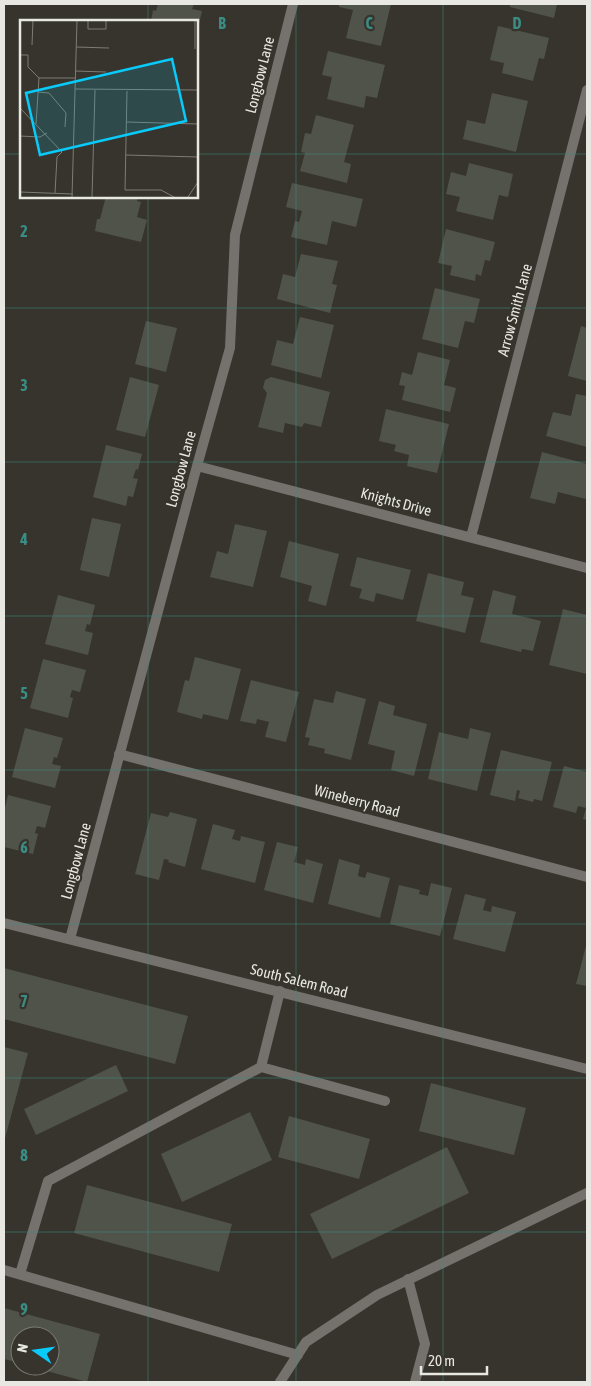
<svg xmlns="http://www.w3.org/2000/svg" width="591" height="1386" viewBox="0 0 591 1386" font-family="'Asap Condensed',sans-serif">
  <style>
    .building { fill: #50534a }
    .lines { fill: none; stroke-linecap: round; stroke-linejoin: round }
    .service { stroke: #75726e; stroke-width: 10 }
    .minor { stroke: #75726e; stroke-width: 10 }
    .tertiary { stroke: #75726e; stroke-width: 10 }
    .grid { fill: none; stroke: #3a8d85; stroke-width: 1; stroke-opacity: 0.55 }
    .labels { text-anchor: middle; stroke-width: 4.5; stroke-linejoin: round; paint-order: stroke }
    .street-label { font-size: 15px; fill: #e8e7e2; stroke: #36342c }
    .inset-road { fill: none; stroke: #7d7c75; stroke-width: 1 }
    .view { fill: #0acafa; fill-opacity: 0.15; stroke: #0acafa; stroke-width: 2.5 }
    .inset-edge { fill: none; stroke: #e8e7e2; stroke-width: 2.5 }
    .grid-label { font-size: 16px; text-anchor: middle; font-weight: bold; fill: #3a8d85; stroke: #36342c; stroke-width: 4.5; stroke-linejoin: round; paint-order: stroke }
  </style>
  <rect width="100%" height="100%" fill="#36342c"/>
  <path class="building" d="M 158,4 L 194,4 L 192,9 L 202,11 L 197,33 L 196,21 L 151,21 L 153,10 L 156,11 Z
    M 339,4 L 391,4 L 381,46 L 346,38 L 353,10 L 339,7 Z
    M 510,4 L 557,4 L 554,18 L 510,7 Z
    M 498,26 L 549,38 L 544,59 L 539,58 L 533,81 L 502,73 L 504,63 L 490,60 Z
    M 328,51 L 385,65 L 377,98 L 366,96 L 364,108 L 327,99 L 332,77 L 322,75 Z
    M 492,93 L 528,101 L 516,152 L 463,139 L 467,120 L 485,124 Z
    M 316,115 L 354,125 L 344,162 L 351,164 L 347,183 L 300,171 L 305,153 L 301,152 L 305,133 L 311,134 Z
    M 469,163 L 513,174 L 508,197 L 499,195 L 493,220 L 456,211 L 460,197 L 446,194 L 451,172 L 466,176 Z
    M 292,183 L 363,199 L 356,227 L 332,221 L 327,245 L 291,237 L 295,221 L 299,222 L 302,211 L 286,207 Z
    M 106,196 L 138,196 L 137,201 L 141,202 L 137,217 L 147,220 L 141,242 L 95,231 L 97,219 L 100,219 Z
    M 446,229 L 495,242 L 490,261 L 485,260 L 481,276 L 476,274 L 475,281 L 450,275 L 452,266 L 438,263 Z
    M 301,254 L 338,261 L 332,284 L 337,285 L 330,313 L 277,299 L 283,274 L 295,277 Z
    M 435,288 L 480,299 L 474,323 L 465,321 L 458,348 L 422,339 Z
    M 300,317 L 334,325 L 321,378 L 271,365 L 277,340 L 293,344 Z
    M 146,321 L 177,328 L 166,372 L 135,364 Z
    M 581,326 L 587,328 L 587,381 L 568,376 Z
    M 418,352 L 450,360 L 444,385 L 456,388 L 450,412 L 402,400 L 405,386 L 399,385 L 402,372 L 412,375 Z
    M 130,377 L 159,385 L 145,437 L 116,430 Z
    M 271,377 L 330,392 L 321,427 L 304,423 L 302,427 L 285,423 L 283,433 L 258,427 L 267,393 L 263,388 L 265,380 Z
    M 576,394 L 587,396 L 587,447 L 546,436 L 553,412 L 571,416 Z
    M 386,409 L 449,424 L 437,473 L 407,466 L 409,455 L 394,451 L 396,445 L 379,441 Z
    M 106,445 L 142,454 L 138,470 L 136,469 L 133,478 L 138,479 L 133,497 L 128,496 L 126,506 L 93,497 Z
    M 542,452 L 587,464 L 586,499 L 558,492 L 555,504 L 530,498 Z
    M 92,518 L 121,524 L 109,577 L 80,570 Z
    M 235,524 L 267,531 L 253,587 L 210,577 L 217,551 L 228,554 Z
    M 289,541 L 339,554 L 326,606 L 308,601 L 312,586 L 280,577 Z
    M 357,557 L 411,570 L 403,600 L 376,593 L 374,602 L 359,598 L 362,589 L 350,586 Z
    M 428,573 L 464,582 L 461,595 L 474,598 L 465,633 L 416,621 Z
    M 493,590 L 516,596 L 512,614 L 541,621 L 533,651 L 522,649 L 521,652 L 480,642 Z
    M 58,595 L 95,605 L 90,625 L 87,624 L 85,631 L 93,633 L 88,655 L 45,644 Z
    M 563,609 L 587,615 L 587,674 L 549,665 Z
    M 195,657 L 241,669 L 228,720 L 203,714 L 202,719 L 177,712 L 185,680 L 189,681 Z
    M 43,659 L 86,670 L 80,692 L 72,690 L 70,697 L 73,698 L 68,718 L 30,708 Z
    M 251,680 L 299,692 L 286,742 L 265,737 L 269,722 L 257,719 L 256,724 L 240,721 Z
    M 336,691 L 366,699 L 351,760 L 324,753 L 325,749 L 308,745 L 310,738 L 305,737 L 314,699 L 333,703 Z
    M 379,701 L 395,706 L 393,715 L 427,724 L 414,776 L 391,770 L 395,751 L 368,744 Z
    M 25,728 L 63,738 L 57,758 L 54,757 L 52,764 L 61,766 L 55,788 L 12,777 Z
    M 470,728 L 491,733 L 477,791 L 428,779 L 439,732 L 468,739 Z
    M 501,750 L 552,762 L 542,801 L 534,799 L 533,802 L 518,798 L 520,791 L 517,790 L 515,801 L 490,795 Z
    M 564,766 L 587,772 L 587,820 L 583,819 L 586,808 L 578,806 L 576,813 L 553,807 Z
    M 8,795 L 51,806 L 45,828 L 37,826 L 35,833 L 38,834 L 33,854 L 4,847 L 4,812 Z
    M 170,812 L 197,819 L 185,867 L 168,862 L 169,860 L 164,859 L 159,880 L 135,874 L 151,813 L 168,817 Z
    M 213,824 L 235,830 L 232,839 L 240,841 L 241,836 L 265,842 L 255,883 L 201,869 Z
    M 277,842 L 298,847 L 294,862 L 305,865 L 306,859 L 323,864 L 313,903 L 264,890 Z
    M 339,859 L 360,865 L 358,876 L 365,878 L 367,872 L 390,878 L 380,918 L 328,904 Z
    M 431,883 L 452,888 L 440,936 L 390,924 L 399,885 L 420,890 L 419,894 L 428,896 Z
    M 465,894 L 486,899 L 483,910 L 491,912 L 492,906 L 516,912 L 505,952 L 453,939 Z
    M 587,942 L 587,986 L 576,984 Z
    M 4,968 L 188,1016 L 175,1064 L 4,1019 Z
    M 4,1047 L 28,1053 L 4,1142 Z
    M 116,1065 L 128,1091 L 36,1135 L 24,1109 Z
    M 431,1083 L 526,1108 L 514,1155 L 419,1131 Z
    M 250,1112 L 272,1160 L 182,1202 L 161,1154 Z
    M 289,1116 L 370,1139 L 359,1179 L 278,1157 Z
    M 447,1147 L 469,1193 L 332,1259 L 310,1214 Z
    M 87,1185 L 232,1224 L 219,1272 L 74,1233 Z
    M 4,1308 L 100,1334 L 87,1382 L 32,1367 L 50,1366 L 50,1336 L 20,1336 L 20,1363 L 4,1359 Z"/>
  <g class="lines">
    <path class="service" d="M 261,1067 L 280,991
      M 4,1270 L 298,1355
      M 20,1274 L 48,1181 L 261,1067 L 385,1101
      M 408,1279 L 425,1344 L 415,1382
      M 280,1382 L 306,1342 L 377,1295 L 587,1193"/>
    <path class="minor" d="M 197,466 L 587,568
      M 471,537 L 587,90
      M 119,754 L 587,877
      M 70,939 L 197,466 L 230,348 L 235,235 L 293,4"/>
    <path class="tertiary" d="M 4,923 L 587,1069"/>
  </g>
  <path class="grid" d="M 148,4 L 148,21M 296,4 L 296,1382M 443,4 L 443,1382M 4,154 L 21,154M 196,154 L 587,154M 148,196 L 148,1382M 4,308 L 587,308M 4,462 L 587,462M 4,616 L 587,616M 4,770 L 587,770M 4,924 L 587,924M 4,1078 L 587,1078M 4,1232 L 587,1232"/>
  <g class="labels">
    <g class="street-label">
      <text transform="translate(260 75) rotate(-76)" y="5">Longbow Lane</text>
      <text transform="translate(515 310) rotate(-75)" y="5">Arrow Smith Lane</text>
      <text transform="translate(181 469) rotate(-75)" y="5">Longbow Lane</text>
      <text transform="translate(396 502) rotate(15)" y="5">Knights Drive</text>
      <text transform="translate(357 801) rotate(15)" y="5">Wineberry Road</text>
      <text transform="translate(76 861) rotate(-75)" y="5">Longbow Lane</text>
      <text transform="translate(299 981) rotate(14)" y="5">South Salem Road</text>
    </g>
  </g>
  <g transform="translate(20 20)">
    <rect width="178" height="178" fill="#36342c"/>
    <path class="inset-road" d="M 68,0 L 68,9 L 86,9 L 86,0M 12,25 L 13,0M 56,27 L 89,28M 175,29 L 175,0M 0,35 L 8,35 L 8,47 L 19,58 L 55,58M 55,51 L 86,52M 55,69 L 178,70M 107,71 L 105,170 L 141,170 L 154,177M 18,72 L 29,73 L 46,93 L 45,107M 0,88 L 42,132 L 37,137 L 35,173M 107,102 L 178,104M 16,104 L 19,58M 0,116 L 20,117 L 27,113M 106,135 L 178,137M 0,172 L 53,174M 52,177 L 57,0M 72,177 L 75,70M 168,177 L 178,162"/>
    <path class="view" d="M 152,39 L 166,101 L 20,135 L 6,73 Z"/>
    <rect width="178" height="178" class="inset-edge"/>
  </g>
  <g class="grid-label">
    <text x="222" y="29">B</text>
    <text x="369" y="29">C</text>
    <text x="517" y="29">D</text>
    <text x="24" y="237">2</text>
    <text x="24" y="391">3</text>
    <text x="24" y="545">4</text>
    <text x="24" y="699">5</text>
    <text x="24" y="853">6</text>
    <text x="24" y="1007">7</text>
    <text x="24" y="1161">8</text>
    <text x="24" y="1315">9</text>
  </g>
  <rect width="591" height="1386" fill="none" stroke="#e8e7e2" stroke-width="10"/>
  <g transform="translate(35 1351) rotate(283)"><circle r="24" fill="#36342c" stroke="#7d7c75"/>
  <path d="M0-4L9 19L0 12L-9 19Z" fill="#0acafa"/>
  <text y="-8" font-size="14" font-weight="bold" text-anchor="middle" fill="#e8e7e2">N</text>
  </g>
  <path d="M421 1366v8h66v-8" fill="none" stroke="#e8e7e2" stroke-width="2.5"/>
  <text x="428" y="1366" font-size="15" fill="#e8e7e2" stroke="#36342c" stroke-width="4" paint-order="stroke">20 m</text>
</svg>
